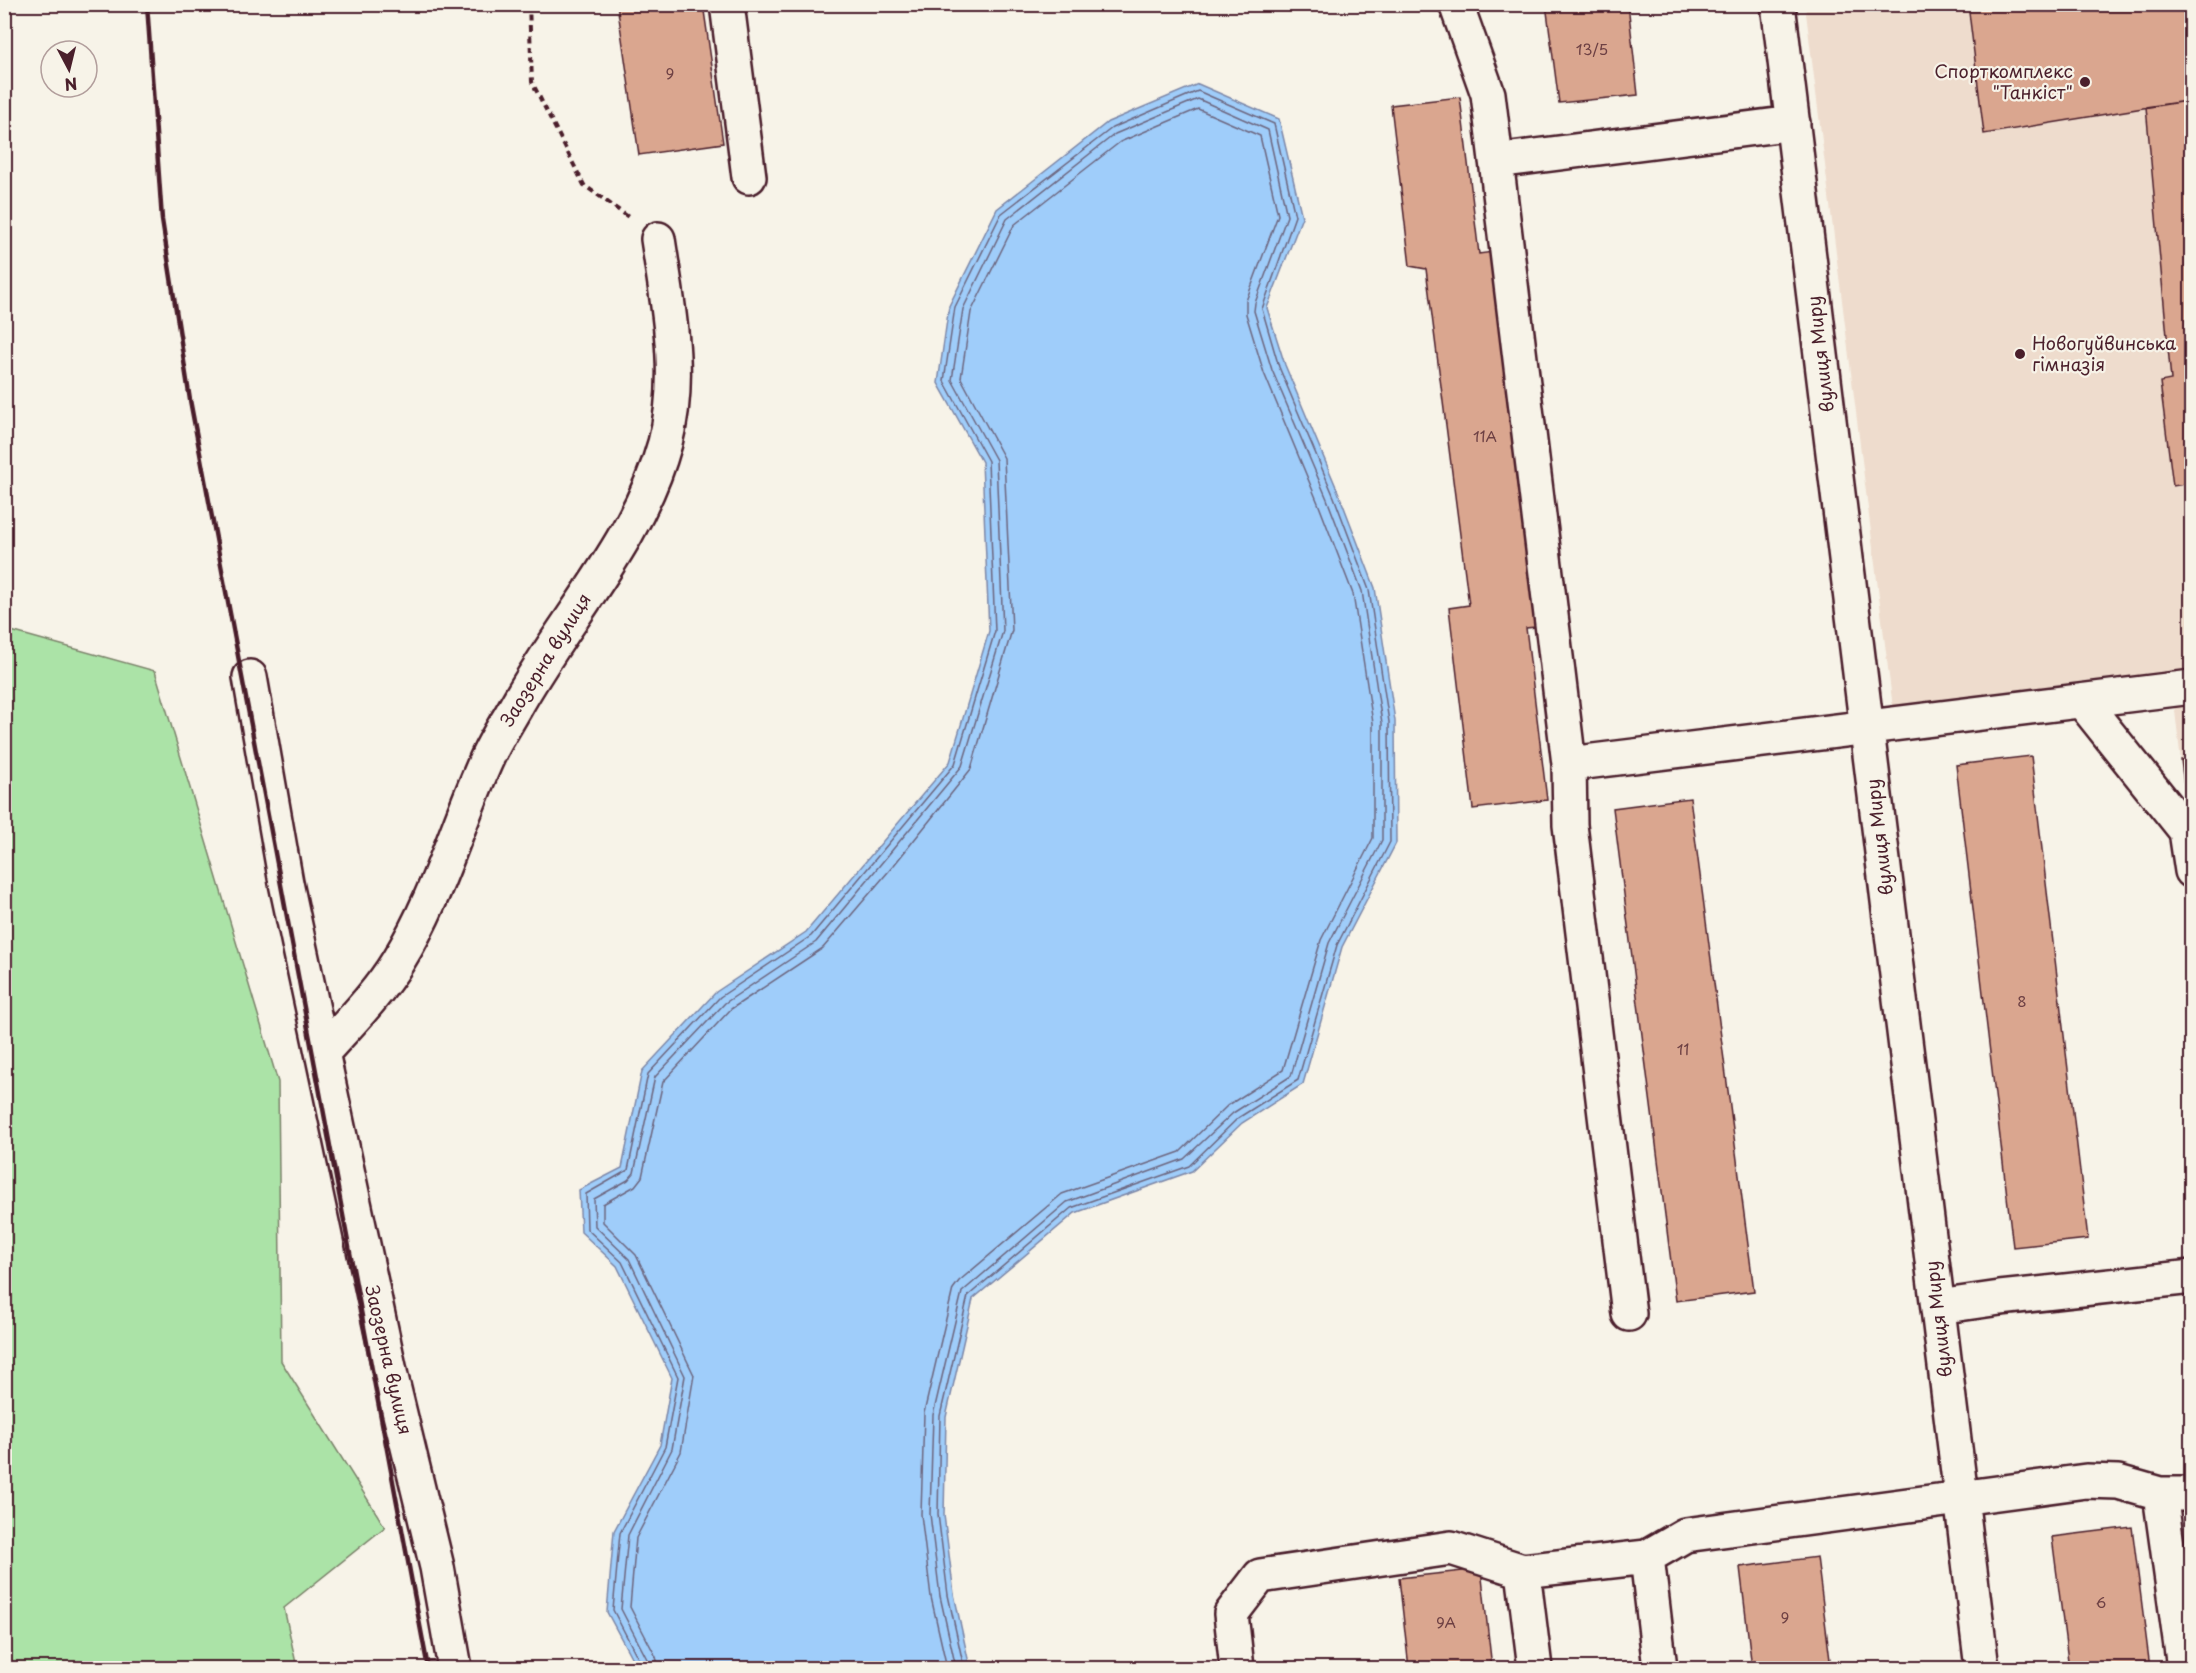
<svg xmlns="http://www.w3.org/2000/svg" width="2196" height="1673" viewBox="0 0 2196 1673" font-family="'Playpen Sans',sans-serif">
  <style>
    .built { fill: #eedccd }
    .green { fill: #abe3a7; stroke: #7a8169; stroke-width: 1.5 }
    .water { fill: #9fcdfa; stroke: #7d87a7; stroke-width: 1.5 }
    .lines { fill: none; stroke-linecap: round; stroke-linejoin: round }
    .shore { stroke: #6c657e; stroke-width: 1.5 }
    .building { fill: #daa68f; stroke: #4a1f2b; stroke-width: 1.5 }
    .minor-casing { stroke: #4a1f2b; stroke-width: 38 }
    .path { stroke: #4a1f2b; stroke-width: 4; stroke-dasharray: 6 4.5; stroke-linecap: butt }
    .minor { stroke: #f7f3e8; stroke-width: 33 }
    .rail { stroke: #4a1f2b; stroke-width: 4.5 }
    .poi-dot { fill: #4a1f2b; stroke: #f7f3e8; stroke-width: 2 }
    .labels { text-anchor: middle; stroke-width: 4.5; stroke-linejoin: round; paint-order: stroke }
    .number-label { font-size: 15px; fill: #6e4144 }
    .poi-label { font-size: 18px; fill: #4a1f2b; stroke: #f7f3e8; text-anchor: end }
    .street-label { font-size: 18px; fill: #4a1f2b; stroke: #f7f3e8 }
  </style>
  <rect width="100%" height="100%" fill="#f7f3e8"/>
  <filter id="ink" filterUnits="userSpaceOnUse"><feTurbulence type="fractalNoise" baseFrequency=".0167" numOctaves="2"/><feDisplacementMap in="SourceGraphic" scale="12" xChannelSelector="R" yChannelSelector="G"/><feConvolveMatrix kernelMatrix="1 2 1 2 8 2 1 2 1" color-interpolation-filters="sRGB"/></filter>
  <g filter="url(#ink)">
    <path class="built" d="M 1805,5 L 2191,5 L 2191,818 L 2188,818 L 2174,703 L 1897,740 Z"/>
    <path class="green" d="M 4,629 L 155,671 L 278,1082 L 281,1361 L 385,1527 L 284,1608 L 297,1668 L 5,1668 Z"/>
    <path class="water" d="M 1198,84 L 1279,119 L 1302,217 L 1267,308 L 1285,365 L 1339,494 L 1375,588 L 1395,721 L 1396,843 L 1342,947 L 1303,1084 L 1242,1123 L 1192,1171 L 1075,1213 L 973,1299 L 946,1417 L 944,1515 L 954,1594 L 970,1668 L 637,1668 L 607,1612 L 614,1531 L 660,1445 L 672,1378 L 617,1266 L 581,1232 L 579,1190 L 622,1168 L 642,1071 L 716,992 L 806,932 L 950,762 L 989,631 L 982,462 L 938,383 L 949,306 L 997,209 L 1108,122 Z"/>
    <g class="lines">
      <path class="shore" d="M 642,1668 L 641,1664 L 613,1610 L 620,1533 L 665,1447 L 678,1377 L 622,1262 L 587,1229 L 586,1194 L 628,1170 L 648,1074 L 720,997 L 811,936 L 955,764 L 995,631 L 988,461 L 944,381 L 955,307 L 1001,214 L 1112,128 L 1198,91 L 1274,124 L 1295,216 L 1262,309 L 1279,367 L 1334,497 L 1369,590 L 1389,722 L 1390,842 L 1337,945 L 1298,1080 L 1238,1118 L 1189,1166 L 1071,1208 L 968,1296 L 940,1416 L 938,1514 L 948,1595 L 964,1668
        M 650,1668 L 648,1661 L 621,1609 L 628,1535 L 672,1449 L 685,1376 L 629,1259 L 595,1226 L 594,1199 L 628,1180 L 634,1173 L 655,1077 L 725,1003 L 816,942 L 962,766 L 1003,631 L 996,460 L 952,380 L 963,309 L 1007,219 L 1115,134 L 1198,99 L 1268,130 L 1287,216 L 1255,303 L 1254,311 L 1272,370 L 1327,499 L 1362,591 L 1382,723 L 1382,840 L 1329,943 L 1291,1076 L 1233,1113 L 1184,1159 L 1067,1202 L 962,1292 L 933,1415 L 930,1514 L 940,1596 L 956,1668
        M 659,1668 L 656,1657 L 630,1607 L 636,1538 L 681,1452 L 694,1375 L 636,1255 L 603,1222 L 603,1204 L 635,1186 L 642,1177 L 663,1082 L 731,1009 L 823,948 L 894,865 L 971,769 L 1012,630 L 1004,458 L 961,378 L 971,312 L 1014,225 L 1120,142 L 1198,109 L 1260,136 L 1278,215 L 1246,301 L 1246,314 L 1264,373 L 1318,503 L 1353,594 L 1373,723 L 1373,838 L 1321,940 L 1283,1070 L 1227,1106 L 1180,1152 L 1062,1194 L 959,1281 L 953,1289 L 924,1413 L 921,1514 L 931,1597 L 947,1668"/>
    </g>
    <path class="building" d="M 617,4 L 703,4 L 723,143 L 639,155 Z
      M 1546,4 L 1628,4 L 1638,95 L 1559,103 Z
      M 1968,4 L 2192,4 L 2192,100 L 1984,134 Z
      M 1460,97 L 1479,254 L 1500,251 L 1546,626 L 1526,628 L 1547,800 L 1473,809 L 1449,608 L 1469,605 L 1426,269 L 1410,266 L 1391,105 Z
      M 2192,100 L 2192,536 L 2185,484 L 2173,486 L 2160,382 L 2171,380 L 2146,107 Z
      M 2031,756 L 2088,1239 L 2013,1247 L 1956,765 Z
      M 2192,759 L 2192,818 L 2188,818 L 2181,760 Z
      M 1690,798 L 1754,1291 L 1676,1301 L 1613,808 Z
      M 2132,1527 L 2150,1668 L 2069,1668 L 2052,1537 Z
      M 1817,1557 L 1831,1668 L 1752,1668 L 1740,1567 Z
      M 1481,1569 L 1492,1668 L 1409,1668 L 1399,1578 Z"/>
    <g class="lines">
      <g class="minor-casing">
        <path id="minor" d="M 727,4 L 749,177
          M 1456,4 L 1488,94 L 1569,764 L 1570,825 L 1629,1314
          M 1778,4 L 1982,1668
          M 1496,161 L 1793,123
          M 250,677 L 286,883 L 392,1381 L 437,1567 L 455,1668
          M 2082,701 L 2186,831 L 2192,830
          M 1569,764 L 2192,687
          M 2186,831 L 2192,871
          M 323,1052 C 349,1023 378,994 398,961 C 438,897 457,823 488,756 C 496,739 506,724 515,708 C 564,619 638,542 665,443 C 683,376 668,306 658,239
          M 1938,1307 L 2000,1298 L 2192,1277
          M 2160,1494 L 2184,1668
          M 1647,1557 L 1660,1668
          M 1237,1668 L 1231,1614 L 1260,1576 L 1451,1548 L 1523,1571
          M 1535,1668 L 1523,1571 L 1647,1557 L 1685,1535 L 2086,1481 L 2118,1482 L 2160,1494 L 2192,1494"/>
      </g>
      <path class="path" d="M 529,4 L 532,82 L 584,185 L 631,219"/>
      <use href="#minor" class="minor"/>
      <path class="rail" d="M 147,4 L 162,220 L 190,400 L 428,1668"/>
    </g>
  </g>
  <g class="poi-dot">
    <circle cx="2085" cy="82" r="6"/>
    <circle cx="2020" cy="354" r="6"/>
  </g>
  <g class="labels">
    <g class="number-label">
      <text x="1592" y="55">13/5</text>
      <text x="670" y="79">9</text>
      <text x="1485" y="442">11А</text>
      <text x="2022" y="1007">8</text>
      <text x="1683" y="1055">11</text>
      <text x="2101" y="1608">6</text>
      <text x="1785" y="1623">9</text>
      <text x="1446" y="1628">9А</text>
    </g>
    <g class="poi-label">
      <text x="2073" y="78">Спорткомплекс<tspan x="2073" dy="21">"Танкіст"</tspan></text>
      <text x="2032" y="350" text-anchor="start">Новогуйвинська<tspan x="2032" dy="21">гімназія</tspan></text>
    </g>
    <g class="street-label">
      <text transform="translate(1821 354) rotate(-97)" y="6">вулиця Миру</text>
      <text transform="translate(546 660) rotate(-58)" y="6">Заозерна вулиця</text>
      <text transform="translate(1880 837) rotate(-97)" y="6">вулиця Миру</text>
      <text transform="translate(1939 1319) rotate(-97)" y="6">вулиця Миру</text>
      <text transform="translate(388 1360) rotate(77)" y="6">Заозерна вулиця</text>
    </g>
  </g>
  <rect width="2196" height="1673" fill="none" stroke="#f7f3e8" stroke-width="24"/>
  <rect x="12" y="12" width="2172" height="1649" fill="none" stroke="#4a1f2b" stroke-width="2" filter="url(#ink)"/>
  <g transform="translate(69 69) rotate(173)"><circle r="28" fill="#f7f3e8" stroke="#b29e9c" stroke-width="1.5"/>
  <path d="M0-4.5L10 22L0 15L-10 22Z" fill="#4a1f2b"/>
  <text y="-9" font-size="16" font-weight="bold" text-anchor="middle" fill="#4a1f2b">N</text>
  </g>
</svg>
